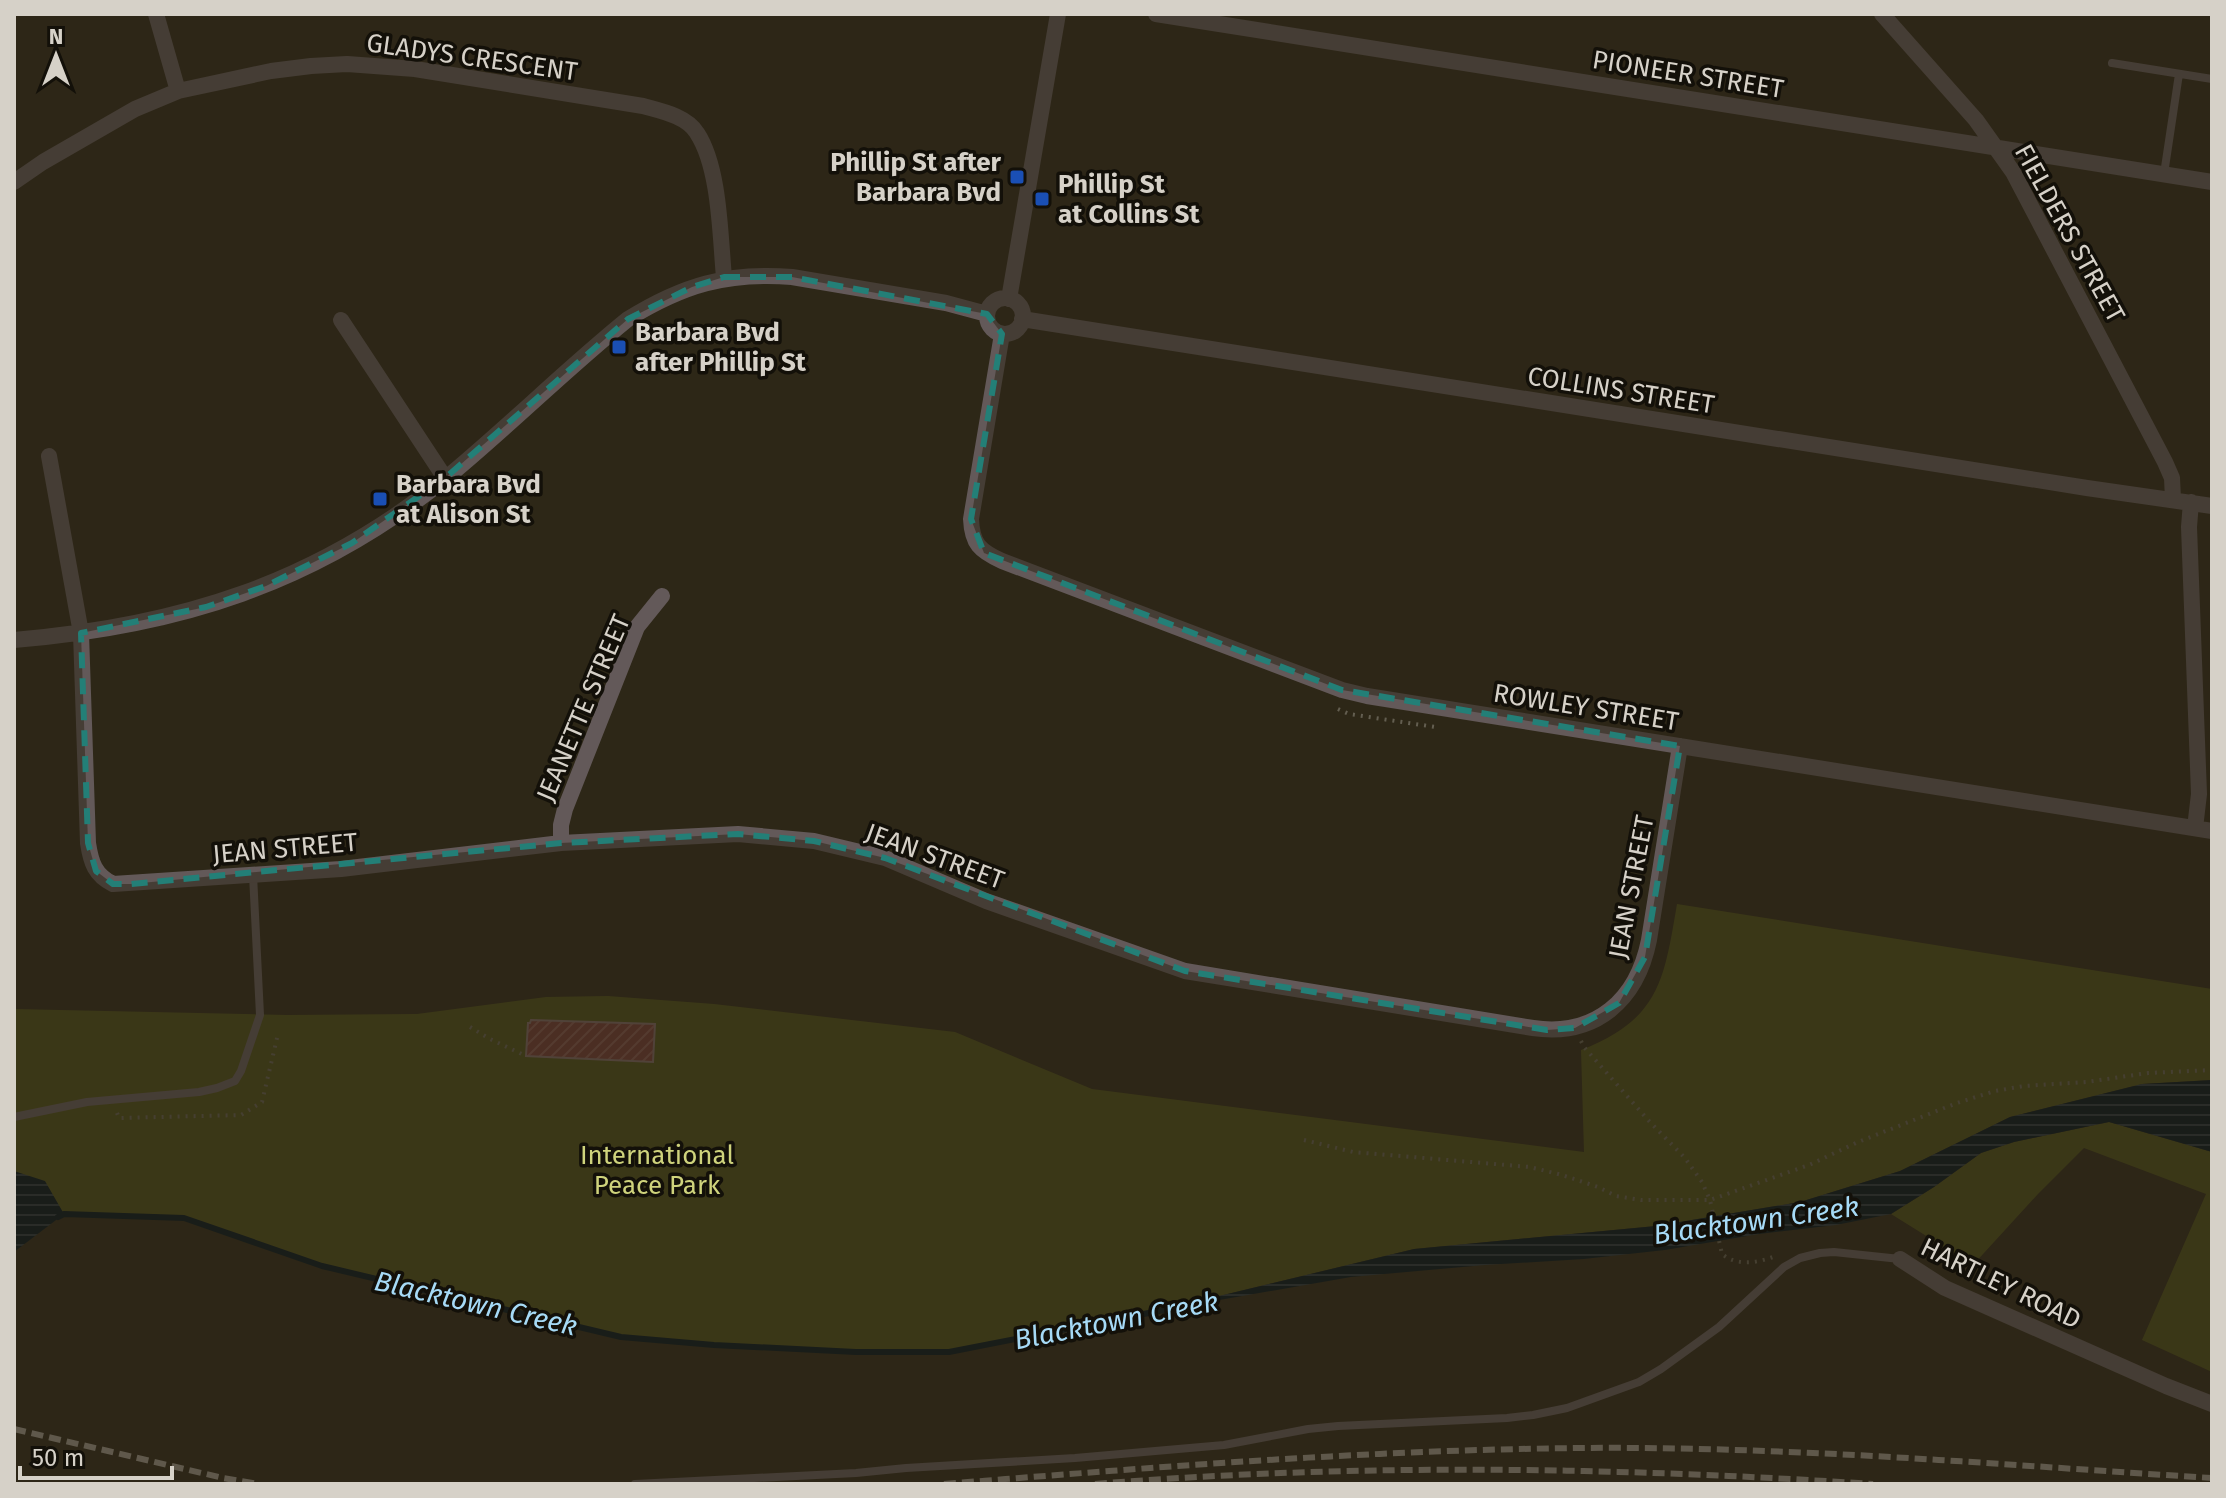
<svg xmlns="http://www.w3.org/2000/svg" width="2226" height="1498" viewBox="0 0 2226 1498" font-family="'Fira Sans',sans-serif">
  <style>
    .green { fill: #4b4c18 }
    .water { fill: url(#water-rules) }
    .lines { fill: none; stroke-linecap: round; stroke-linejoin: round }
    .stream { stroke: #02131c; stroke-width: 6 }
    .building { fill: url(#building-hatch); stroke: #7a6461; stroke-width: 2 }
    .path { stroke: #635e50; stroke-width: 4; stroke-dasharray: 2 6; stroke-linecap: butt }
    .service { stroke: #635959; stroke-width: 8 }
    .minor { stroke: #635959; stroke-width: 16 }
    .rail { stroke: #9b958a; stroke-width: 6; stroke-dasharray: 12 6; stroke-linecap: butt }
    .marked { fill: none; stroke: #237f77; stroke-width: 6; stroke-dasharray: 16 10; stroke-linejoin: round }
    .transit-dot { fill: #1a4fb4; stroke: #131009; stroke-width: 3 }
    .labels { text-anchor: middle; stroke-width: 7; stroke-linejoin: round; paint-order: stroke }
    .street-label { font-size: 26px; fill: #d6d1c8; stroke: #131009 }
    .poi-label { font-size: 26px; font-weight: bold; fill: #d6d1c8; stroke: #131009; text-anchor: start }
    .park-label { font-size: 26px; fill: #cfd37c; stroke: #131009 }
    .water-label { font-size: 28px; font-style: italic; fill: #a6daf6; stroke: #131009 }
  </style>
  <defs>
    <pattern id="water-rules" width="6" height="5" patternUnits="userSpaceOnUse" patternTransform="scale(2)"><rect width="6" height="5" fill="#02131c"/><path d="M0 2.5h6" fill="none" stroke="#26343c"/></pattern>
    <pattern id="building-hatch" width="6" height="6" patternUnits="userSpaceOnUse" patternTransform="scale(2)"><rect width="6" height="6" fill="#6f3831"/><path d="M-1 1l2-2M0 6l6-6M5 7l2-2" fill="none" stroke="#83544d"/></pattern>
  </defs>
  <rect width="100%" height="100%" fill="#2d2717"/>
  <path class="green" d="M 1677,904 L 2212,989 L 2212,1080 L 2142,1084 L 2010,1117 L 1900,1171 L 1800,1202 L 1656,1226 L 1414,1249 L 1157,1311 L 949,1352 L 856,1352 L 621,1337 L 322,1266 L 184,1218 L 64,1214 L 14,1203 L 14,1009 L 287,1015 L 417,1014 L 546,997 L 608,996 L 714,1004 L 955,1032 L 1092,1089 L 1584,1152 L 1581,1050 C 1660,1019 1664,980 1677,904 Z
    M 2109,1122 L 2212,1152 L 2212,1372 L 2142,1340 L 2206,1194 L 2084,1148 L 2038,1194 L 1973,1265 L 1891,1214 L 1934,1187 L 1981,1153 L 2014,1142 Z"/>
  <path class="water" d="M 2212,1080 L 2212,1152 L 2109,1122 L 2014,1142 L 1981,1153 L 1934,1187 L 1891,1214 L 1836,1225 L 1759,1234 L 1665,1250 L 1584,1259 L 1485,1265 L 1351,1277 L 1157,1311 L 1414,1249 L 1656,1226 L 1800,1202 L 1900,1171 L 2010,1117 L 2142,1084 Z
    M 14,1171 L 45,1181 L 64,1214 L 14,1252 Z"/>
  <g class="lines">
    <path class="stream" d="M 58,1217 L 64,1214 L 184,1218 L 322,1266 L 621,1337 L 714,1345 L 856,1352 L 949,1352 L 1164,1310"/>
  </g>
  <path class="building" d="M 531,1020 L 655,1024 L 653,1062 L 526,1056 L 528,1023 L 530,1023 Z"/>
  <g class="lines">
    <path class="path" d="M 1338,709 L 1349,714 L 1435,727
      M 470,1027 L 490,1039 L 526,1056
      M 1581,1041 L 1584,1047 L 1649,1121 L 1685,1158 L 1702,1182 L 1710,1200 L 1722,1254 C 1736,1266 1757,1263 1773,1257
      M 117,1113 L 119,1118 L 241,1115 L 262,1102 L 278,1034
      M 1304,1140 L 1353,1152 L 1530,1167 L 1562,1175 L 1598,1187 L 1616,1196 L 1641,1200 L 1710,1200 L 1809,1165 L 1858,1142 L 1957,1103 L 1995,1091 L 2024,1086 L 2086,1082 L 2148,1073 L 2212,1070"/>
    <path class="service" d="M 2112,63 L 2212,79
      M 2164,174 L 2179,74
      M 14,1117 L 87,1102 L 199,1092 L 217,1088 L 235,1081 L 241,1071 L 260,1015 L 253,875
      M 635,1484 L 856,1473 L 906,1468 L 1075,1458 L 1224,1445 L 1308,1429 L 1338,1426 L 1507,1418 L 1533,1415 L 1567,1408 L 1639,1382 L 1661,1369 L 1719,1327 L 1784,1267 L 1800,1258 L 1820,1253 L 1834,1252 L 1900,1259"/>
    <path class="minor" d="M 156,14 L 178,91
      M 1156,14 L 2212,182
      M 1882,14 L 1976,120 L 2013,172 L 2165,462 L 2172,478 L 2173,499
      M 14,182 L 43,162 L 135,109 L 178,91 L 271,71 L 311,66 L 347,64 L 415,69 L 643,106 C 661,111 687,116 697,133 C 720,168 720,236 724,277
      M987 316a18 18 0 1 1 36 0a18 18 0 1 1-36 0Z
      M 1009,299 L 1058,14
      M 1022,319 L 2087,488 L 2212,506
      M 341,320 L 445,478
      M 1002,334 L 971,519 C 972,544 980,551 1002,561 L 1342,690 L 1367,696 L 2212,831
      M 49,456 L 81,633 L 88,843 C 91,863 95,875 113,884 L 341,869 L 561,843 L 738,834 L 814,841 L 885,858 L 986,901 L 1185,971 L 1533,1028 C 1596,1037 1637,1000 1649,940 L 1680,746
      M 2191,502 L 2189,527 L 2199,794 L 2195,828
      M 14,640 C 179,626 314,584 445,479 C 507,428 565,370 628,319 C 683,285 727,272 792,277 L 946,303 L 987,314
      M 561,843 L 561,825 L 565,809 L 637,627 L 662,596
      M 1900,1259 L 1945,1288 L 2166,1386 L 2212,1404"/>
    <path class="rail" d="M 14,1429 L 223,1478 L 258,1484
      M 944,1484 C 1156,1467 1368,1450 1581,1448 C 1791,1446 2002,1465 2212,1478
      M 1095,1484 C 1355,1463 1614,1467 1873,1484"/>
  </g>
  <path d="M0 0H2226V1498H0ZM 724,277 L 792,277 L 987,314 L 1002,334 L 971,519 L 984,553 L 1342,690 L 1680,746 L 1645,957 L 1619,1003 L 1575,1028 L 1547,1030 L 1185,971 L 885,858 L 814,841 L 738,834 L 561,843 L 131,884 L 113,884 L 96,871 L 88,843 L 81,633 L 206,607 L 266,586 L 352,543 L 445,478 L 628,319 L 692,287 Z" fill="#2d2717" fill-opacity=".55" fill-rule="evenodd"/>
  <path class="marked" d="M 724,277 L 792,277 L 987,314 L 1002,334 L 971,519 L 984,553 L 1342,690 L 1680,746 L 1645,957 L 1619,1003 L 1575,1028 L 1547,1030 L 1185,971 L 885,858 L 814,841 L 738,834 L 561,843 L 131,884 L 113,884 L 96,871 L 88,843 L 81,633 L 206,607 L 266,586 L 352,543 L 445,478 L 628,319 L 692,287 Z"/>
  <g class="transit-dot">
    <rect x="1009" y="169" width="16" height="16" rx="4"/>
    <rect x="1034" y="191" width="16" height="16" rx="4"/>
    <rect x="611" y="339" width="16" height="16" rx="4"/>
    <rect x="372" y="491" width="16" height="16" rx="4"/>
  </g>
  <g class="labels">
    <g class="street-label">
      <text transform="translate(472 57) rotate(8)" y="9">GLADYS CRESCENT</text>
      <text transform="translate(1688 74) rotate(9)" y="9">PIONEER STREET</text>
      <text transform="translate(2070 233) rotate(61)" y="9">FIELDERS STREET</text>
      <text transform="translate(1621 390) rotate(9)" y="9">COLLINS STREET</text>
      <text transform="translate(1586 707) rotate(9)" y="9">ROWLEY STREET</text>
      <text transform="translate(583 708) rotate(-67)" y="9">JEANETTE STREET</text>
      <text transform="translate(285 848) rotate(-5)" y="9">JEAN STREET</text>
      <text transform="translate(935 856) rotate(20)" y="9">JEAN STREET</text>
      <text transform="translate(1631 887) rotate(-79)" y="9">JEAN STREET</text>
      <text transform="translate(2001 1283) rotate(26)" y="9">HARTLEY ROAD</text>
    </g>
    <g class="poi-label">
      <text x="1001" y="171" text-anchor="end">Phillip St after<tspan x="1001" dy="30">Barbara Bvd</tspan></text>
      <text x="1058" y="193">Phillip St<tspan x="1058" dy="30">at Collins St</tspan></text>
      <text x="635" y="341">Barbara Bvd<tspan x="635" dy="30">after Phillip St</tspan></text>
      <text x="396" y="493">Barbara Bvd<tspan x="396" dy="30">at Alison St</tspan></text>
    </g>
    <g class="park-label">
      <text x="657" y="1164">International<tspan x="657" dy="30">Peace Park</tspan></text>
    </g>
    <g class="water-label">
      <text transform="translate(1756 1220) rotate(-8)" y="10">Blacktown Creek</text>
      <text transform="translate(476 1303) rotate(13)" y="10">Blacktown Creek</text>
      <text transform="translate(1116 1320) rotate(-11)" y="10">Blacktown Creek</text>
    </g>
  </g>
  <rect width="2226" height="1498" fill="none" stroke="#d6d1c8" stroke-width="32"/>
  <g transform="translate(56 56)" stroke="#131009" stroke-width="6" paint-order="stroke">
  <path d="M0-6L14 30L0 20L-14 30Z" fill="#d6d1c8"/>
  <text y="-12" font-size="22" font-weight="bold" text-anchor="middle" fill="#d6d1c8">N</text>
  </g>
  <path d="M20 1466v12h152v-12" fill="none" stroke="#d6d1c8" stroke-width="4"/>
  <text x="32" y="1466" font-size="24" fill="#d6d1c8" stroke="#131009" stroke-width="6" paint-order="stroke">50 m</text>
</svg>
